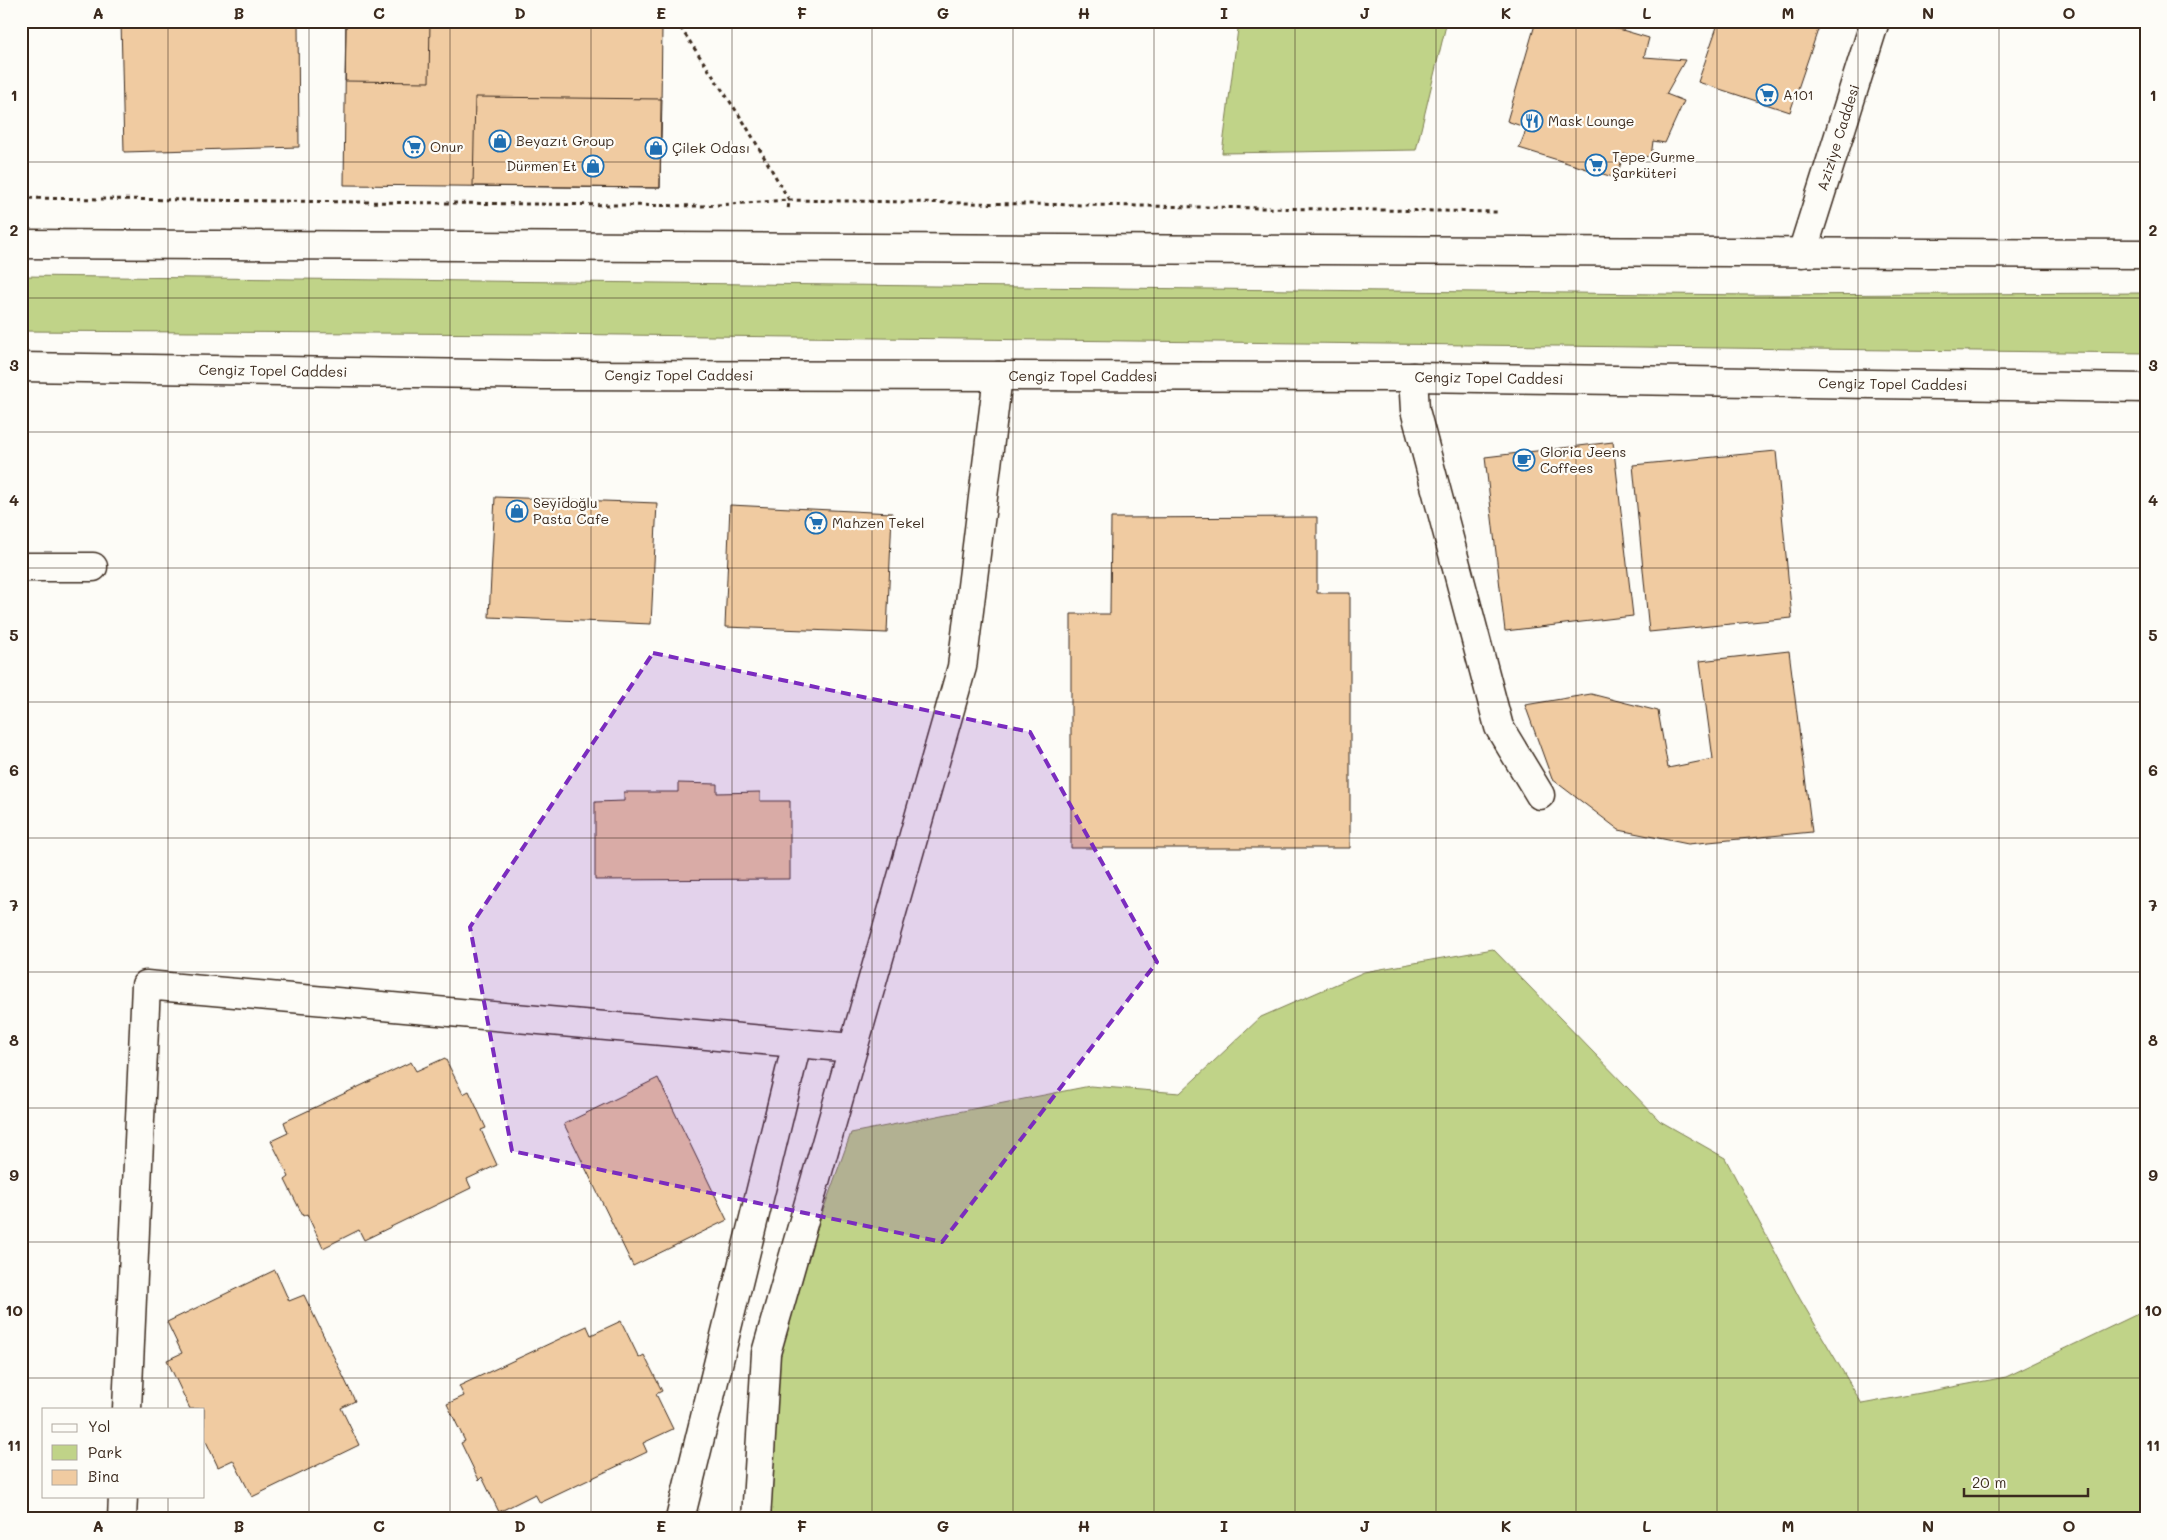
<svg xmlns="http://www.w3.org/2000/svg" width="2167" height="1540" viewBox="0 0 2167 1540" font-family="Mali,sans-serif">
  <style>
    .green { fill: #c0d388; stroke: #7e7e53 }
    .building { fill: #f0cba1; stroke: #3b2a1e }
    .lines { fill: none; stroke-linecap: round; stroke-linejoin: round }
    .minor-casing { stroke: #3b2a1e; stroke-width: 31 }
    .major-casing { stroke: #3b2a1e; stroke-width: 31 }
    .path { stroke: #3b2a1e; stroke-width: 3; stroke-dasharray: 4 4; stroke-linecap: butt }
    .minor { stroke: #fdfcf7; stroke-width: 28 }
    .major { stroke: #fdfcf7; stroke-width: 28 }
    .marked { fill: #7b2cbf; fill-opacity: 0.2; stroke: #7b2cbf; stroke-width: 4; stroke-dasharray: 10 6; stroke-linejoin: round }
    .grid { fill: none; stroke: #3b2a1e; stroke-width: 1; stroke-opacity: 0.55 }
    .labels { text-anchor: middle; stroke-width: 4.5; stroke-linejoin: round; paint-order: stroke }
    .poi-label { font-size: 14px; fill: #3b2a1e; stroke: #fdfcf7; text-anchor: start }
    .street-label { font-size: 14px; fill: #3b2a1e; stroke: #fdfcf7 }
    .neatline { fill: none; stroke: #3b2a1e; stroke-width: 2 }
    .grid-label { font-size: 16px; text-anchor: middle; font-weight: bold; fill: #3b2a1e }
  </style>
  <rect width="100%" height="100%" fill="#fdfcf7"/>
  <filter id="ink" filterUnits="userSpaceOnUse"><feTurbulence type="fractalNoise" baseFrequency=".02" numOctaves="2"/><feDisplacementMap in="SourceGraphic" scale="10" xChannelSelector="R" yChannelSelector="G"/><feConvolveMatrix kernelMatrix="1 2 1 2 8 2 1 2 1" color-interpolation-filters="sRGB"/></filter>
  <g filter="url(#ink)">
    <path class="green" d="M 1239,21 L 1447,21 L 1416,150 L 1222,153 Z
      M 21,276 L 1753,295 L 2146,293 L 2146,353 L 540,334 L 21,331 Z
      M 1493,949 L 1660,1121 L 1725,1158 L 1800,1299 L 1862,1404 L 2006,1377 L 2146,1310 L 2146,1519 L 761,1519 L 771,1355 L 851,1133 L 1090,1086 L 1180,1093 L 1261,1017 L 1364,972 Z"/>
    <path class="building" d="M 121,21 L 298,21 L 299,147 L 124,152 Z
      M 346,21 L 658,21 L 662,26 L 660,188 L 344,185 Z
      M 346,21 L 430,21 L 429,82 L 345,81 Z
      M 1536,21 L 1547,21 L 1565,28 L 1566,21 L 1592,21 L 1649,38 L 1644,57 L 1685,60 L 1666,94 L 1684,101 L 1665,143 L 1653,141 L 1651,157 L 1624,154 L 1616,178 L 1519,148 L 1527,128 L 1507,121 Z
      M 1719,21 L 1821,21 L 1790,112 L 1698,82 Z
      M 475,97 L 662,99 L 660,188 L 473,186 Z
      M 1613,442 L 1633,616 L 1505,631 L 1485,457 Z
      M 1776,451 L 1792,618 L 1649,632 L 1633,465 Z
      M 495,497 L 657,503 L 651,624 L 489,617 Z
      M 730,505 L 892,513 L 887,633 L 725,627 Z
      M 1317,517 L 1317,593 L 1350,593 L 1350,848 L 1071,848 L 1071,614 L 1110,614 L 1111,518 Z
      M 1789,651 L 1812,832 L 1688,844 L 1619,830 L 1552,779 L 1525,705 L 1591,694 L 1658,711 L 1668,768 L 1713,759 L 1700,661 Z
      M 678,783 L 717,784 L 717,793 L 760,792 L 760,801 L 790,801 L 790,879 L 595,880 L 595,802 L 624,801 L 624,792 L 678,792 Z
      M 445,1058 L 463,1094 L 469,1091 L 486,1128 L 481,1130 L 497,1165 L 467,1179 L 471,1188 L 364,1240 L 359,1230 L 323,1248 L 307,1214 L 303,1216 L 285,1180 L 289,1177 L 271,1141 L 288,1133 L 284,1122 L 411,1062 L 416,1071 Z
      M 658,1078 L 727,1220 L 633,1266 L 564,1124 Z
      M 275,1270 L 289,1301 L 304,1295 L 355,1401 L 341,1408 L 359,1445 L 252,1497 L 233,1460 L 218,1467 L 204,1437 L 204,1409 L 190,1409 L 167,1360 L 182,1353 L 167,1322 Z
      M 621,1321 L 639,1358 L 644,1355 L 662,1391 L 656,1394 L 673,1429 L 643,1443 L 647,1452 L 540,1503 L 535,1494 L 499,1512 L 482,1477 L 479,1480 L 461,1443 L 465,1441 L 447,1404 L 464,1396 L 459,1386 L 587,1326 L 591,1335 Z"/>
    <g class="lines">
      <g class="minor-casing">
        <g id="minor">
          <path id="s1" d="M 1802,253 L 1875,21"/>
          <path d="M 1413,377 L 1415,410 L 1499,727 L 1540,795"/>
          <path d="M 21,567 L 93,567"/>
          <path d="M 127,1409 L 146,985 L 853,1048"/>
          <path d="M 122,1519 L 123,1496"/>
          <path d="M 680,1519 L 797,1043"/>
          <path d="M 756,1519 L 766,1353 L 962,667 L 998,376"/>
        </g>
      </g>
      <g class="major-casing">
        <g id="major">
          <path d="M 21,244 L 2146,254"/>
          <path id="s2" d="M 21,367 L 543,375 L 1413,377 L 2146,388"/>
        </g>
      </g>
      <path class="path" d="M 676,21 L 745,124 L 789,200 L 788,211
        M 21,198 L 702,206 L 789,200 L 1498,212"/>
      <use href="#minor" class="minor"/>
      <use href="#major" class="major"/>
    </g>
  </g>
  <path class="marked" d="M 653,653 L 1030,732 L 1157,962 L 942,1242 L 512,1151 L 470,927 Z"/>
  <path class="grid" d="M 168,21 L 168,1409M 309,21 L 309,1519M 450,21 L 450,1519M 591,21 L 591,1519M 732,21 L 732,1519M 872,21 L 872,1519M 1013,21 L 1013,1519M 1154,21 L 1154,1519M 1295,21 L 1295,1519M 1436,21 L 1436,1519M 1576,21 L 1576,1519M 1717,21 L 1717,1519M 1858,21 L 1858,1519M 1999,21 L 1999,1519M 21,162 L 2146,162M 21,298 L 2146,298M 21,432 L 2146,432M 21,568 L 2146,568M 21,702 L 2146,702M 21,838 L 2146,838M 21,972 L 2146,972M 21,1108 L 2146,1108M 21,1242 L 2146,1242M 21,1378 L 2146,1378M 168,1496 L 168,1519"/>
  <defs>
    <g id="supermarket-ring" transform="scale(1.125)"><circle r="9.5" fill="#fdfcf7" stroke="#1f6fb2" stroke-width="1.5"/><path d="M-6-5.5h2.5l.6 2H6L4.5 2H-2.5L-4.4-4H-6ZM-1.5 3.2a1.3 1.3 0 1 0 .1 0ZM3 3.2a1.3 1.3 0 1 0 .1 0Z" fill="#1f6fb2"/></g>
    <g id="restaurant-ring" transform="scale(1.125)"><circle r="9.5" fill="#fdfcf7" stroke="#1f6fb2" stroke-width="1.5"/><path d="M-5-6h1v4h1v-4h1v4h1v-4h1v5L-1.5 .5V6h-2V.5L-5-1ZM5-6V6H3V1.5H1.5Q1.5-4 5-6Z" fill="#1f6fb2"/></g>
    <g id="shop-ring" transform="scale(1.125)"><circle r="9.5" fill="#fdfcf7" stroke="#1f6fb2" stroke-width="1.5"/><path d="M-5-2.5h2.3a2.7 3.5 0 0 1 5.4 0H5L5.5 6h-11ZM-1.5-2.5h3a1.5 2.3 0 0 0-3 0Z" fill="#1f6fb2"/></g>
    <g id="cafe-ring" transform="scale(1.125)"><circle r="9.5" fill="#fdfcf7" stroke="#1f6fb2" stroke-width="1.5"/><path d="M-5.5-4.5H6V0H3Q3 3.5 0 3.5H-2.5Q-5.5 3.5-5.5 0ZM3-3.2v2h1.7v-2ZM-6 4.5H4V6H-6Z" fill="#1f6fb2"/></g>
  </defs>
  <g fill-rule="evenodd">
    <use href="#supermarket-ring" x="1767" y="95"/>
    <use href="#restaurant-ring" x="1532" y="121"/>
    <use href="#shop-ring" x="500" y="141"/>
    <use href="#supermarket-ring" x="414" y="147"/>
    <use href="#shop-ring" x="656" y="148"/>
    <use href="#supermarket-ring" x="1596" y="165"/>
    <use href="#shop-ring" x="593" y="166"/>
    <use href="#cafe-ring" x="1524" y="460"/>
    <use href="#shop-ring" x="517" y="511"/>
    <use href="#supermarket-ring" x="816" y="523"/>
  </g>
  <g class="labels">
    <g class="poi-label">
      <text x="1783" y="100">A101</text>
      <text x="1548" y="126">Mask Lounge</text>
      <text x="516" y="146">Beyazıt Group</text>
      <text x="430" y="152">Onur</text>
      <text x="672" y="153">Çilek Odası</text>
      <text x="1612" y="162">Tepe Gurme<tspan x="1612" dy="16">Şarküteri</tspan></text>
      <text x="577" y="171" text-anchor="end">Dürmen Et</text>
      <text x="1540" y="457">Gloria Jeens<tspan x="1540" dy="16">Coffees</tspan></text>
      <text x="533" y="508">Seyidoğlu<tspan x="533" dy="16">Pasta Cafe</tspan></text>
      <text x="832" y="528">Mahzen Tekel</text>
    </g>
    <g class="street-label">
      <text dy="5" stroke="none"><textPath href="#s1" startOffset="121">Aziziye Caddesi</textPath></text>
      <text dy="5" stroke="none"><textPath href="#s2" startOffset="252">Cengiz Topel Caddesi</textPath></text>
      <text dy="5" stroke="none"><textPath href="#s2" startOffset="658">Cengiz Topel Caddesi</textPath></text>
      <text dy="5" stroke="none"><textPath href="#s2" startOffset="1062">Cengiz Topel Caddesi</textPath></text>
      <text dy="5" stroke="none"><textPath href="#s2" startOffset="1468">Cengiz Topel Caddesi</textPath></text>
      <text dy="5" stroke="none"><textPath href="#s2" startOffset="1872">Cengiz Topel Caddesi</textPath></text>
    </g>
  </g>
  <rect width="2167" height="1540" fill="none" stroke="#fdfcf7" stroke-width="55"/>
  <rect x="42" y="1408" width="162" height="90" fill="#fdfcf7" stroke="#afa8a0"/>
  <rect x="52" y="1424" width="25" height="8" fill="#fdfcf7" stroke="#afa8a0"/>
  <text x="88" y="1432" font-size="15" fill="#3b2a1e">Yol</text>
  <rect x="52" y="1445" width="25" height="15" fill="#c0d388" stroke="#afa8a0"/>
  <text x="88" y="1458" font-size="15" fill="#3b2a1e">Park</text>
  <rect x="52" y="1470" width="25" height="15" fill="#f0cba1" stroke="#afa8a0"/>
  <text x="88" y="1482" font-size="15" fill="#3b2a1e">Bina</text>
  <path d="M1964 1488v8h124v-8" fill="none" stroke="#3b2a1e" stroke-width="2.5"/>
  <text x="1972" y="1488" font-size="15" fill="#3b2a1e" stroke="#fdfcf7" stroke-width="4" paint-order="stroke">20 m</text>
  <rect x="28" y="28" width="2112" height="1484" class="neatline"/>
  <g class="grid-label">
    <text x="98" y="19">A</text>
    <text x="239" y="19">B</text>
    <text x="379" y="19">C</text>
    <text x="520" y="19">D</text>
    <text x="661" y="19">E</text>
    <text x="802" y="19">F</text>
    <text x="943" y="19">G</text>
    <text x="1084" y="19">H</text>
    <text x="1224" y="19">I</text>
    <text x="1365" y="19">J</text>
    <text x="1506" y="19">K</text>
    <text x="1647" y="19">L</text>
    <text x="1788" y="19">M</text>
    <text x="1928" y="19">N</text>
    <text x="2069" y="19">O</text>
    <text x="14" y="101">1</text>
    <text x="2153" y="101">1</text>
    <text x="14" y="236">2</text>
    <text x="2153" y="236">2</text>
    <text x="14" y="371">3</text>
    <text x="2153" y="371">3</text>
    <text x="14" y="506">4</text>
    <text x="2153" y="506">4</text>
    <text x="14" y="641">5</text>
    <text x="2153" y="641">5</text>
    <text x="14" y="776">6</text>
    <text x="2153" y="776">6</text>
    <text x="14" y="911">7</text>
    <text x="2153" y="911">7</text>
    <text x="14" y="1046">8</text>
    <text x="2153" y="1046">8</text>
    <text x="14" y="1181">9</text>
    <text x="2153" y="1181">9</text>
    <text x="14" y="1316">10</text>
    <text x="2153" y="1316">10</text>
    <text x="14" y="1451">11</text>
    <text x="2153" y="1451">11</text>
    <text x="98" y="1532">A</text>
    <text x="239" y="1532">B</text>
    <text x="379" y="1532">C</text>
    <text x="520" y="1532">D</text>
    <text x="661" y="1532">E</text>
    <text x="802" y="1532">F</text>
    <text x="943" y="1532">G</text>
    <text x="1084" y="1532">H</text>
    <text x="1224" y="1532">I</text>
    <text x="1365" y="1532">J</text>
    <text x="1506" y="1532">K</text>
    <text x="1647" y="1532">L</text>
    <text x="1788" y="1532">M</text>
    <text x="1928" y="1532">N</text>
    <text x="2069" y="1532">O</text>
  </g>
</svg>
